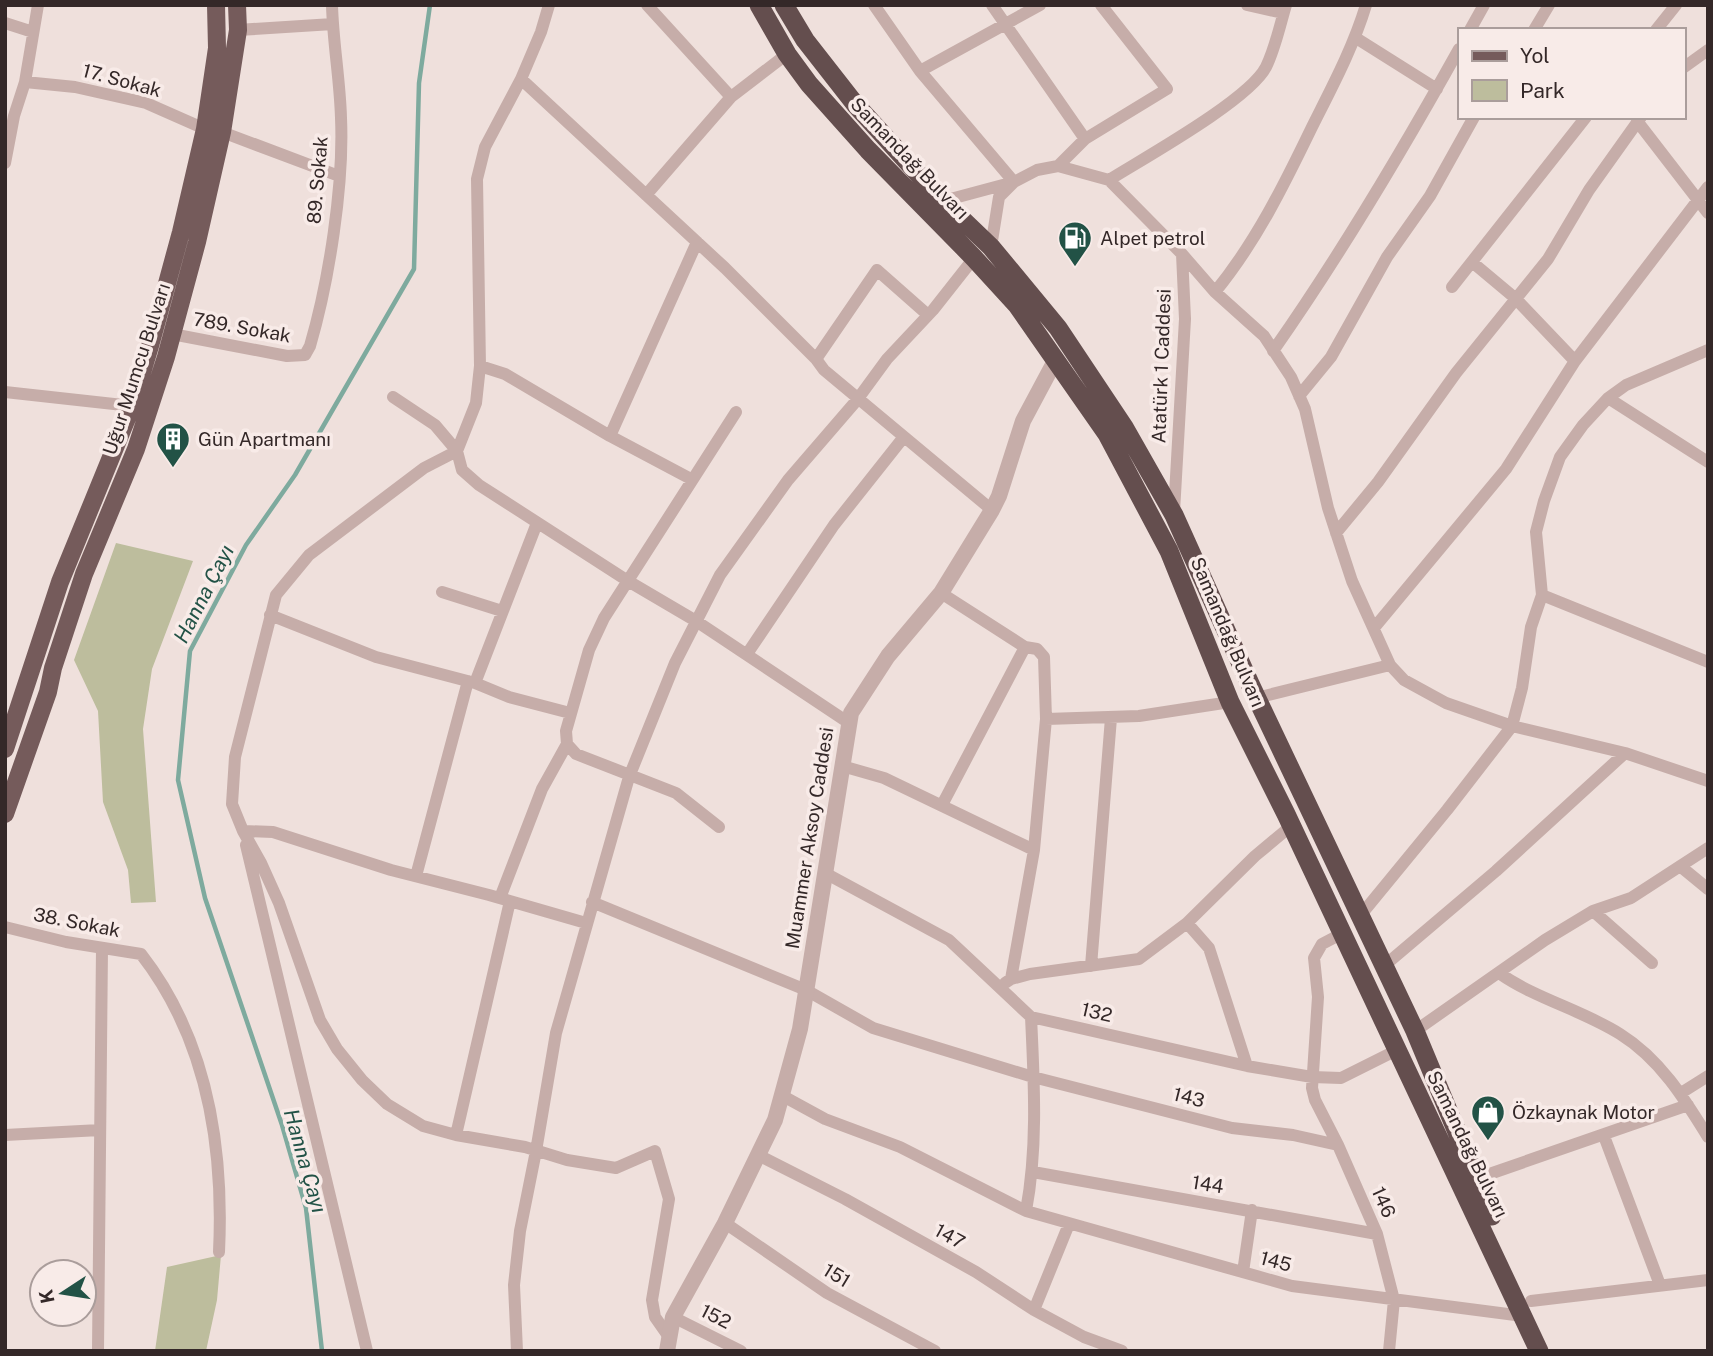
<svg xmlns="http://www.w3.org/2000/svg" width="1713" height="1356" viewBox="0 0 1713 1356" font-family="'Public Sans',sans-serif">
  <style>
    .green { fill: #bdbd9d }
    .lines { fill: none; stroke-linecap: round; stroke-linejoin: round }
    .stream { stroke: #7eaa9e; stroke-width: 4.5 }
    .minor { stroke: #c6ada9; stroke-width: 12 }
    .tertiary { stroke: #c6ada9; stroke-width: 16 }
    .primary { stroke: #755b5b; stroke-width: 18 }
    .trunk { stroke: #644e4e; stroke-width: 19 }
    .labels { text-anchor: middle; stroke-width: 7; stroke-linejoin: round; paint-order: stroke }
    .street-label { font-size: 19px; fill: #342828; stroke: #f8ebe8 }
    .poi-label { font-size: 19px; fill: #342828; stroke: #f8ebe8; text-anchor: start }
    .water-label { font-size: 21px; font-style: italic; fill: #225246; stroke: #f8ebe8 }
  </style>
  <rect width="100%" height="100%" fill="#efe0dc"/>
  <path class="green" d="M 116,543 L 193,561 L 152,669 L 143,729 L 156,902 L 131,903 L 128,870 L 103,802 L 98,711 L 74,660 Z
    M 221,1255 L 217,1300 L 206,1351 L 155,1351 L 167,1267 Z"/>
  <g class="lines">
    <path class="stream" d="M 322,1351 L 306,1208 L 282,1125 L 205,898 L 178,780 L 190,651 L 246,545 L 295,475 L 414,269 L 419,83 L 430,5"/>
    <path class="minor" d="M 549,5 L 541,32 L 521,79 L 485,147 L 477,179 L 480,366 L 476,403 L 457,451 L 424,468 L 309,555 L 276,595 L 235,757 L 232,804 L 243,831 L 261,863 L 279,903 L 320,1020 L 337,1049 L 362,1080 L 387,1104 L 423,1126 L 456,1135 L 525,1147 L 567,1160 L 616,1168 L 655,1151 L 669,1199 L 652,1300 L 655,1317 L 669,1337
      M 647,5 L 731,97
      M 874,5 L 920,71 L 1014,182 L 943,201
      M 992,5 L 1085,139
      M 1247,5 L 1283,13
      M 5,23 L 33,32
      M 238,30 L 333,24
      M 1470,30 L 1484,5
      M 1534,30 L 1549,5
      M 1656,30 L 1676,5
      M 1356,38 L 1437,89
      M 1683,68 L 1708,50
      M 920,71 L 1040,5
      M 521,79 L 725,268 L 816,359 L 824,370 L 992,510
      M 25,82 L 75,87 L 146,103 L 205,129
      M 1637,121 L 1708,213
      M 222,132 L 339,176
      M 5,163 L 14,116 L 25,82 L 38,5
      M 1058,166 L 1085,139 L 1167,89 L 1101,5
      M 1109,180 C 1144,158 1249,100 1266,67 C 1275,49 1280,25 1286,5
      M 646,195 L 731,97 L 787,54
      M 991,247 L 999,197 L 1014,182 L 1037,170 L 1058,166 L 1109,180 L 1182,254 L 1215,292 L 1264,336 L 1291,377 L 1305,409 L 1328,508 L 1352,581 L 1390,665 L 1404,680 L 1446,703 L 1512,726 L 1625,753 L 1708,781
      M 1472,262 L 1515,298 L 1575,361
      M 1452,287 L 1586,117
      M 1215,292 C 1256,242 1284,185 1312,127 C 1332,87 1353,48 1366,5
      M 172,334 L 287,356 L 305,355 L 310,346 C 329,281 344,185 341,118 C 340,80 333,43 332,5
      M 1273,351 C 1341,254 1401,153 1459,49
      M 816,359 L 877,270 L 928,315
      M 480,366 L 505,374 L 610,436 L 691,479
      M 5,392 L 132,406
      M 1299,396 L 1331,357 L 1387,257 L 1430,196 L 1474,117
      M 393,397 L 435,425 L 457,451 L 462,470 L 479,485 L 628,581 L 696,621 L 849,723
      M 1608,398 L 1708,462
      M 610,436 L 697,242
      M 1174,512 L 1185,319 L 1182,254
      M 1336,533 L 1378,482 L 1456,373 L 1548,259 L 1589,190 L 1641,117
      M 442,592 L 502,611
      M 941,593 L 1025,647 L 942,805
      M 1542,595 L 1708,662
      M 270,615 L 376,657 L 475,683 L 509,697 L 570,713
      M 1374,628 L 1506,469 L 1575,361 L 1708,187
      M 1025,647 L 1037,649 L 1044,657 L 1046,719
      M 747,654 L 834,525 L 903,438
      M 475,683 L 537,523
      M 1256,698 L 1390,665
      M 842,766 L 884,778 L 1034,850
      M 719,827 L 676,793 L 576,754 L 567,744 L 566,731 L 589,650 L 604,618 L 736,412
      M 243,831 L 273,832 L 391,870 L 489,895 L 586,923
      M 246,845 L 367,1351
      M 1680,866 L 1708,889
      M 825,873 L 949,940 L 1031,1017 L 1247,1066 L 1312,1077 L 1341,1078 L 1397,1050
      M 416,876 L 468,681
      M 500,898 L 542,789 L 567,744
      M 592,902 L 806,990 L 873,1028 L 1033,1077 L 1232,1128 L 1293,1135 L 1338,1145
      M 1593,911 L 1652,963
      M 1360,916 L 1447,810 L 1512,726 L 1522,688 L 1531,627 L 1542,595 L 1536,532 L 1544,501 L 1560,457 L 1583,425 L 1608,398 L 1626,385 L 1708,350
      M 1187,923 L 1209,948 L 1247,1066
      M 5,927 L 66,942 L 141,954 C 208,1040 224,1147 219,1252
      M 1343,933 L 1322,944 L 1314,958 L 1318,997 L 1312,1088 L 1315,1100 L 1338,1145 L 1377,1234 L 1394,1300 L 1389,1351
      M 1091,966 L 1111,718
      M 1384,966 L 1496,871 L 1625,753
      M 1499,973 C 1536,999 1582,1010 1620,1034 C 1660,1059 1684,1098 1708,1137
      M 1011,979 L 1034,850 L 1046,719 L 1139,716 L 1230,702
      M 1005,983 L 1011,979 L 1030,974 L 1139,959 L 1187,923 L 1255,856 L 1291,826
      M 1415,1031 L 1545,940 L 1593,911 L 1631,898 L 1708,848
      M 1681,1093 L 1708,1076
      M 781,1095 L 825,1119 L 900,1147 L 1026,1211 C 1038,1147 1034,1081 1031,1017
      M 5,1135 L 100,1130
      M 456,1135 L 510,901
      M 1604,1136 L 1660,1285
      M 758,1155 L 845,1199 L 976,1272 L 1034,1310 L 1084,1337 L 1122,1351
      M 1033,1172 L 1377,1234
      M 1475,1179 L 1688,1105
      M 1026,1211 L 1292,1286 L 1523,1316
      M 725,1223 L 827,1293 L 935,1351
      M 1243,1272 L 1252,1210
      M 1531,1301 L 1708,1280
      M 1034,1310 L 1069,1224
      M 673,1317 L 741,1351
      M 98,1351 L 102,948
      M 517,1351 L 514,1285 L 520,1231 L 536,1151 L 556,1033 L 629,777 L 675,663 L 720,575 L 788,480 L 857,400 L 887,359 L 933,310 L 974,258"/>
    <path class="tertiary" d="M 667,1351 L 673,1317 L 725,1223 L 775,1120 L 800,1029 L 851,713 L 888,656 L 941,593 L 992,510 L 999,496 L 1023,421 L 1055,361"/>
    <path class="primary" d="M 5,749 L 60,582 L 132,406 L 150,346 L 181,232 L 205,129 L 217,48 L 216,5
      M 5,814 L 48,692 L 53,668 L 84,574 L 136,449 L 166,357 L 197,242 L 222,132 L 238,30 L 237,5"/>
    <path class="trunk" d="M 759,5 L 787,54 L 809,84 L 868,150 L 974,258 L 1017,305 L 1107,434 L 1169,551 L 1230,702 L 1286,814 L 1539,1351
      M 784,5 L 805,40 L 855,104 L 943,201 L 991,247 L 1058,328 L 1124,427 L 1174,515 L 1251,686 L 1415,1031 L 1492,1216"/>
  </g>
  <defs>
    <g id="fuel-pin" transform="scale(1.75)"><path d="M0 17L-7.5 6A9.5 9.5 0 1 1 7.5 6Z" fill="#225246" stroke="#f8ebe8"/><path d="M-5.5-6h7V0h2V4h1.3V-2.5L3-4.5l.8-.8L6-3V5H2.5V1h-1V6h-7ZM-4.2-4.7v3.2H.2V-4.7Z" fill="#fff"/></g>
    <g id="building-pin" transform="scale(1.75)"><path d="M0 17L-7.5 6A9.5 9.5 0 1 1 7.5 6Z" fill="#225246" stroke="#f8ebe8"/><path d="M-4-6H4V6H1V3H-1V6H-4ZM-2.5-4.3h1.7v1.8h-1.7ZM.8-4.3h1.7v1.8H.8ZM-2.5-1h1.7V.8h-1.7ZM.8-1h1.7V.8H.8Z" fill="#fff"/></g>
    <g id="shop-pin" transform="scale(1.75)"><path d="M0 17L-7.5 6A9.5 9.5 0 1 1 7.5 6Z" fill="#225246" stroke="#f8ebe8"/><path d="M-5-2.5h2.3a2.7 3.5 0 0 1 5.4 0H5L5.5 6h-11ZM-1.5-2.5h3a1.5 2.3 0 0 0-3 0Z" fill="#fff"/></g>
  </defs>
  <g fill-rule="evenodd">
    <use href="#fuel-pin" x="1075" y="238"/>
    <use href="#building-pin" x="173" y="439"/>
    <use href="#shop-pin" x="1488" y="1112"/>
  </g>
  <g class="labels">
    <g class="street-label">
      <text transform="translate(122 80) rotate(15)" y="7">17. Sokak</text>
      <text transform="translate(910 158) rotate(46)" y="7">Samandağ Bulvarı</text>
      <text transform="translate(317 180) rotate(-85)" y="7">89. Sokak</text>
      <text transform="translate(242 327) rotate(10)" y="7">789. Sokak</text>
      <text transform="translate(1161 366) rotate(-88)" y="7">Atatürk 1 Caddesi</text>
      <text transform="translate(136 369) rotate(-72)" y="7">Uğur Mumcu Bulvarı</text>
      <text transform="translate(1228 632) rotate(67)" y="7">Samandağ Bulvarı</text>
      <text transform="translate(809 838) rotate(-81)" y="7">Muammer Aksoy Caddesi</text>
      <text transform="translate(77 922) rotate(11)" y="7">38. Sokak</text>
      <text transform="translate(1097 1012) rotate(13)" y="7">132</text>
      <text transform="translate(1189 1097) rotate(14)" y="7">143</text>
      <text transform="translate(1468 1144) rotate(64)" y="7">Samandağ Bulvarı</text>
      <text transform="translate(1208 1184) rotate(9)" y="7">144</text>
      <text transform="translate(1384 1202) rotate(66)" y="7">146</text>
      <text transform="translate(950 1236) rotate(29)" y="7">147</text>
      <text transform="translate(1276 1261) rotate(15)" y="7">145</text>
      <text transform="translate(837 1275) rotate(31)" y="7">151</text>
      <text transform="translate(716 1316) rotate(27)" y="7">152</text>
    </g>
    <g class="poi-label">
      <text x="1100" y="245">Alpet petrol</text>
      <text x="198" y="446">Gün Apartmanı</text>
      <text x="1512" y="1119">Özkaynak Motor</text>
    </g>
    <g class="water-label">
      <text transform="translate(204 594) rotate(-63)" y="7">Hanna Çayı</text>
      <text transform="translate(305 1161) rotate(74)" y="7">Hanna Çayı</text>
    </g>
  </g>
  <rect width="1713" height="1356" fill="none" stroke="#342828" stroke-width="14"/>
  <rect x="1458" y="28" width="228" height="91" fill="#f8ebe8" stroke="#aa9d9b" stroke-width="2"/>
  <rect x="1472" y="51" width="35" height="10" fill="#755b5b" stroke="#aa9d9b" stroke-width="2"/>
  <text x="1520" y="63" font-size="21" fill="#342828">Yol</text>
  <rect x="1472" y="80" width="35" height="21" fill="#bdbd9d" stroke="#aa9d9b" stroke-width="2"/>
  <text x="1520" y="98" font-size="21" fill="#342828">Park</text>
  <g transform="translate(63 1293) rotate(258)"><circle r="33" fill="#f8ebe8" stroke="#aa9d9b" stroke-width="2"/>
  <path d="M0-5L12 26L0 18L-12 26Z" fill="#225246"/>
  <text y="-10" font-size="19" font-weight="bold" text-anchor="middle" fill="#342828">K</text>
  </g>
</svg>
